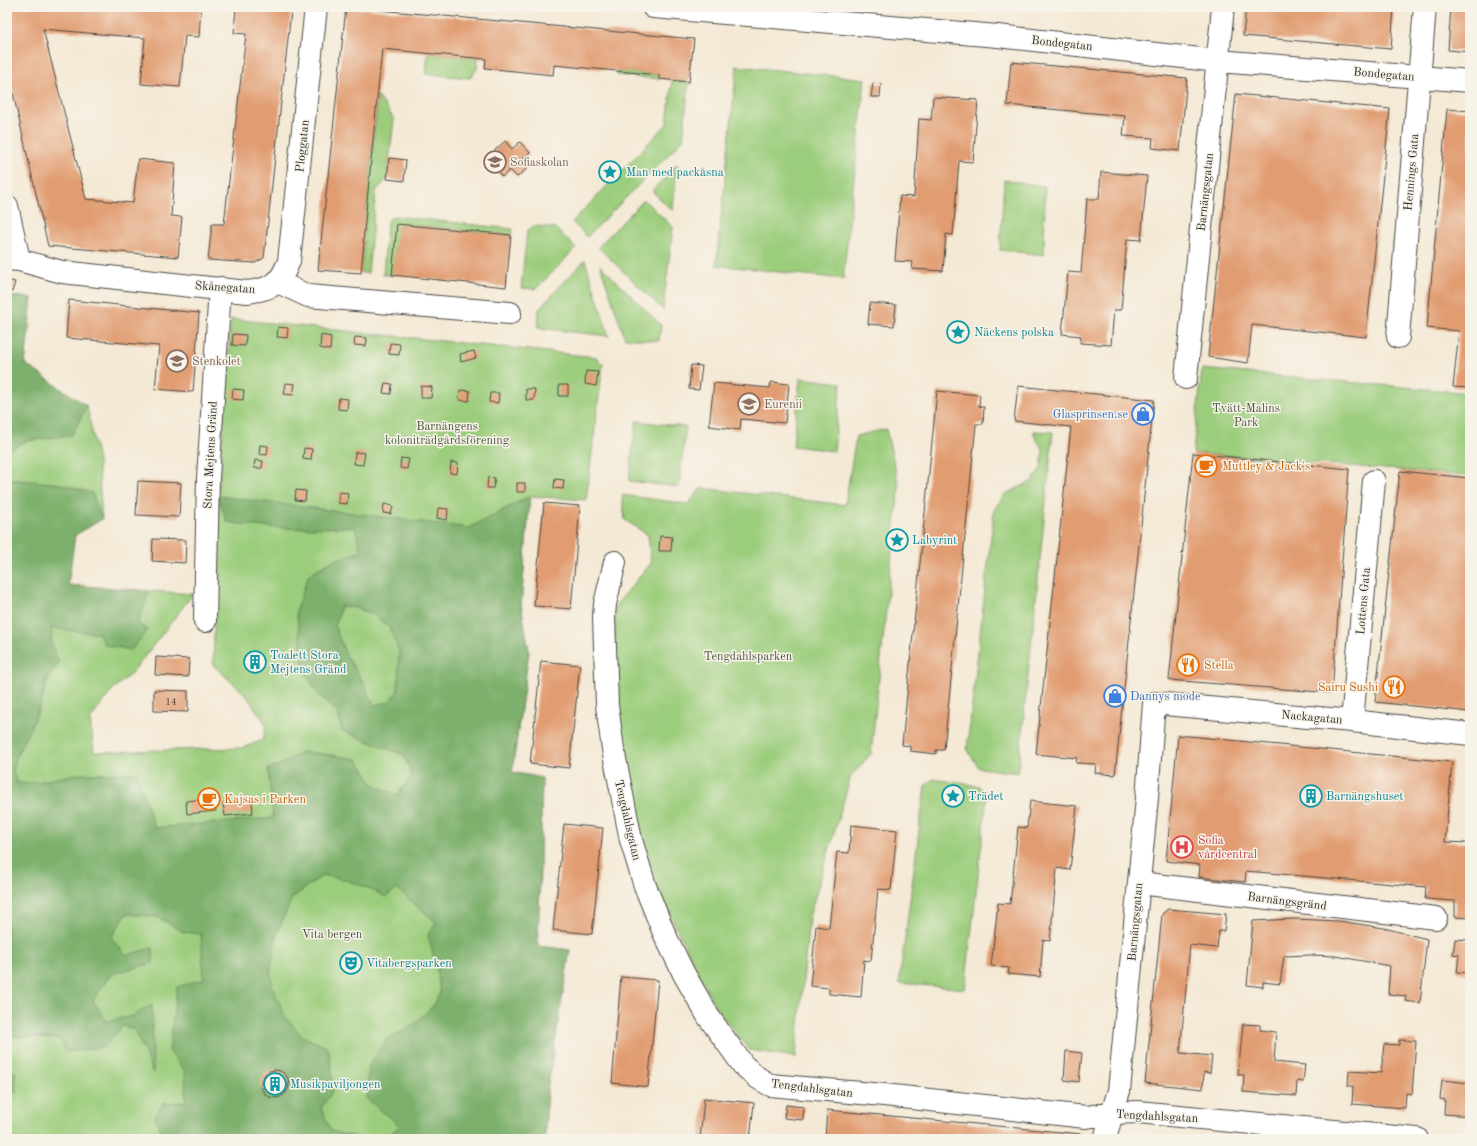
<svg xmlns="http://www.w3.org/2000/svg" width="1477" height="1146" viewBox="0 0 1477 1146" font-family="'Old Standard TT',serif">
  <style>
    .green { fill: #9ccd7d; stroke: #647c54 }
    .forest { fill: #7db06c; stroke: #546e4c; fill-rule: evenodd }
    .building { fill: #e19c71 }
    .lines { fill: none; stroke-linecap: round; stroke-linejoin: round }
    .minor-casing { stroke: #494844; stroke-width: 24 }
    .minor { stroke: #fff; stroke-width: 22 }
    .labels { text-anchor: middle; stroke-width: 3; stroke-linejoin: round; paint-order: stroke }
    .number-label { font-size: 10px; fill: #58473c }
    .street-label { font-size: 12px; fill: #2b2b2b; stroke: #f7f3e8 }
    .education-label { font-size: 12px; fill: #785e54; stroke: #f7f3e8; text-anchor: start }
    .culture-label { font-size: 12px; fill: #0d838f; stroke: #f7f3e8; text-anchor: start }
    .park-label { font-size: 12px; fill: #475440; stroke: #f7f3e8 }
    .shop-label { font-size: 12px; fill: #366cbe; stroke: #f7f3e8; text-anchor: end }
    .food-label { font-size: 12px; fill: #c56008; stroke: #f7f3e8; text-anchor: start }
    .health-label { font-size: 12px; fill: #be3a42; stroke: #f7f3e8; text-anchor: start }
  </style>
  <rect width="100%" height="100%" fill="#f7f3e8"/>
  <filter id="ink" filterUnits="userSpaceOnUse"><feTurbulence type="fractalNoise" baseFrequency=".025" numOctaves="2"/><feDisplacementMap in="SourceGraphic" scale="8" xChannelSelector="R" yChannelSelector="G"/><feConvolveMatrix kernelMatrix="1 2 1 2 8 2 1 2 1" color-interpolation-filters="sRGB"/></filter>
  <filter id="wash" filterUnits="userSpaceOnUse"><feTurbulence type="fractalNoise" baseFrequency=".012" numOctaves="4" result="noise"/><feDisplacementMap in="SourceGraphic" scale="16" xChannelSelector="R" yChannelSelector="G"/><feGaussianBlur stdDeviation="0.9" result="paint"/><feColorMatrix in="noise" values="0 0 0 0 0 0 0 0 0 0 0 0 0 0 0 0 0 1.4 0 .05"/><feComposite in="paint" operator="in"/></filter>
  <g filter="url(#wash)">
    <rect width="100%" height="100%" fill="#f4e9d5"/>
    <path class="green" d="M 428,53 L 478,58 L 477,69 L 470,78 L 426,74 Z
      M 737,66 L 865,79 L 843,279 L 716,265 Z
      M 618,71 L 659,75 L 659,79 L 617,75 Z
      M 672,81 L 689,82 L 683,140 L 587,237 L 572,222 L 667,124 Z
      M 378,96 L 394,119 L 387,179 L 376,191 L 368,273 L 361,273 L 364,242 L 363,242 Z
      M 677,164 L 673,211 L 652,191 Z
      M 1004,180 L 1045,186 L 1044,255 L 1000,250 Z
      M 644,200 L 673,227 L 663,310 L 598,247 Z
      M 394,216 L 513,229 L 511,235 L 398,224 L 392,275 L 383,275 L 387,221 Z
      M 534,226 L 555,228 L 576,248 L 536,289 L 521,288 L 527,231 Z
      M 585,260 L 609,336 L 538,328 L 539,309 Z
      M 600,265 L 661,325 L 659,341 L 625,338 Z
      M 7,296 L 32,298 L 25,364 L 87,407 L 98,461 L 102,519 L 75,535 L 67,585 L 193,594 L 131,674 L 113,689 L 90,720 L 94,752 L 242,748 L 263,740 L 266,724 L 245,694 L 213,665 L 218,496 L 231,319 L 596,357 L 603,364 L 586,500 L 530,496 L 521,605 L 529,651 L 512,772 L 542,778 L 538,946 L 570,950 L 547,1090 L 545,1134 L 543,1139 L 7,1139 Z
      M 1202,369 L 1470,393 L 1470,476 L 1193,453 Z
      M 800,378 L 841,383 L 834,451 L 793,446 Z
      M 636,421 L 686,427 L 679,487 L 629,481 Z
      M 886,429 L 899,486 L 871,754 L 851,776 L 809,917 L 796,1057 L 749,1050 L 714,1005 L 653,880 L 632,803 L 615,703 L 615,606 L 651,563 L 648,535 L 625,520 L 622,495 L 688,504 L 701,488 L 845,505 L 856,436 Z
      M 1034,431 L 1053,432 L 1018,773 L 979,768 L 967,749 L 994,510 L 1004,495 L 1032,481 L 1041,468 L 1043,450 L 1034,435 Z
      M 933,779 L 979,786 L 987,795 L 965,989 L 899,983 L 925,786 Z"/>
    <path class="forest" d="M 7,296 L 32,298 L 25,364 L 87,406 L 72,435 L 26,441 L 7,451 L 7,420 L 10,403 L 7,402 Z
      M 7,479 L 61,484 L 92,493 L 102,519 L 75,535 L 68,585 L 149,591 L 138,624 L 148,630 L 131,650 L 105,645 L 99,634 L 52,628 L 51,641 L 59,663 L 48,678 L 39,709 L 17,755 L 13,772 L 17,783 L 31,783 L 78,774 L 136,773 L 155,828 L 273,818 L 268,769 L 286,762 L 301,752 L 324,754 L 357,759 L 374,785 L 397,795 L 412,776 L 404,755 L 342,731 L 338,713 L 319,695 L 305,672 L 296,611 L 309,574 L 336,559 L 361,552 L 355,527 C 338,527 322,528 305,528 C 278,529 253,526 227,522 L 218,496 L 469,528 L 530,496 L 521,605 L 529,651 L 512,772 L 542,778 L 538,946 L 570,950 L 547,1090 L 545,1134 L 543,1139 L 384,1139 L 400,1126 L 366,1098 L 369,1066 L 385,1041 L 412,1026 L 433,1006 L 440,993 L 436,966 L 428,935 L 436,922 L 397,889 L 386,897 C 365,886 346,879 323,875 L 292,898 L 276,936 L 271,968 L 272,986 L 285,1016 L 302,1036 L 328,1048 L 332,1069 L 332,1092 L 321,1108 L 331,1131 L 363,1139 L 164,1139 L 155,1117 L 163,1103 L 186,1102 L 185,1071 L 169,1051 L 177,987 L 204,979 L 201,934 L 183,932 L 158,917 L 126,914 L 111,938 L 126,955 L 153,948 L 153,963 L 111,974 L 93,1000 L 106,1021 L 133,1016 L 152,1005 L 153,1073 L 135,1030 L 123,1026 L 104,1047 L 66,1052 L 60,1039 L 7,1036 ZM 341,606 L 357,608 L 376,616 L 389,627 L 399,651 L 398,690 L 390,702 L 374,705 L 363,682 L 346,655 L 335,627 Z
      M 7,1072 L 15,1072 L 16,1093 L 7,1090 Z"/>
    <g id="blocks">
      <path class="building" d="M 7,7 L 201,7 L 199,37 L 185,36 L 180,87 L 141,84 L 145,38 L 43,29 L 86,199 L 133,203 L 138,159 L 175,163 L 171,216 L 182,217 L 178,257 L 48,246 L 7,67 Z
        M 236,7 L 287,7 L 291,11 L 264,258 L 255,263 L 208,260 L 212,224 L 224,224 L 246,34 L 234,33 Z
        M 346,7 L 694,39 L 689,82 L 659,79 L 659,75 L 554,65 L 553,75 L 485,68 L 486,59 L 382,49 L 363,242 L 364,242 L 361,273 L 318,270 Z
        M 1246,7 L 1394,7 L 1391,49 L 1243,36 Z
        M 1451,7 L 1470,7 L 1470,52 L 1448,50 Z
        M 1011,62 L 1187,78 L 1180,151 L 1152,148 L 1153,138 L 1123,136 L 1125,116 L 1007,105 Z
        M 873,83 L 881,84 L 880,97 L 871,97 Z
        M 1236,94 L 1390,109 L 1366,337 L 1252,325 L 1248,363 L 1208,357 Z
        M 933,97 L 978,100 L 973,162 L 959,161 L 953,235 L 946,234 L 943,271 L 912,269 L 913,262 L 895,261 L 900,196 L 914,197 L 919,119 L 931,120 Z
        M 1447,109 L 1470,111 L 1470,388 L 1453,387 L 1459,331 L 1427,328 Z
        M 505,141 L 512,149 L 520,142 L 530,153 L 521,160 L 528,168 L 517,177 L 510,170 L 502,177 L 493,165 L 501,159 L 494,151 Z
        M 389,158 L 406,160 L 404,181 L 387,179 Z
        M 1101,172 L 1147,176 L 1141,240 L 1127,239 L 1121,310 L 1114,310 L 1111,345 L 1080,343 L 1081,336 L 1062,334 L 1068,272 L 1081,273 L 1087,199 L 1099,199 Z
        M 397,224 L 511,235 L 506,287 L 392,275 Z
        M 7,280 L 15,282 L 12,292 L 7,290 Z
        M 69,300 L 199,313 L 193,392 L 155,389 L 159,346 L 66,338 Z
        M 870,303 L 896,305 L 894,326 L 868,324 Z
        M 278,327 L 288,328 L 287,338 L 277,337 Z
        M 233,334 L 246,335 L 245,346 L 232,345 Z
        M 321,335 L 331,337 L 330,350 L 320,348 Z
        M 355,337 L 367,338 L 366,346 L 354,345 Z
        M 390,343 L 400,344 L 399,355 L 389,354 Z
        M 474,351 L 476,358 L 461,362 L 460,354 Z
        M 691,365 L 702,366 L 699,390 L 689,389 Z
        M 586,371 L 598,372 L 596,386 L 585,384 Z
        M 771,382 L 789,384 L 785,423 L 741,419 L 740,430 L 709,426 L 714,383 L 770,388 Z
        M 286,383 L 295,384 L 293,395 L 284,394 Z
        M 385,383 L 392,384 L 391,394 L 383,393 Z
        M 559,385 L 568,385 L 568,396 L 559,396 Z
        M 421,386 L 432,387 L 431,398 L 421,398 Z
        M 1018,386 L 1154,400 L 1115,775 L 1095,773 L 1096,764 L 1076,763 L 1077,758 L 1036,754 L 1071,427 L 1014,421 Z
        M 233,389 L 244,390 L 243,400 L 232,399 Z
        M 526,389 L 535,389 L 534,400 L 526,400 Z
        M 460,390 L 470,391 L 469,401 L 459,400 Z
        M 937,391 L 980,395 L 979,406 L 984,407 L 983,424 L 976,424 L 944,750 L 936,750 L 936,754 L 910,751 L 910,746 L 902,745 Z
        M 490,393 L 499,393 L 498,403 L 489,402 Z
        M 339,398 L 348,399 L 347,410 L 338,409 Z
        M 260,445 L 268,446 L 267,455 L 259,454 Z
        M 304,448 L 312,449 L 311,460 L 303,459 Z
        M 355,452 L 365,453 L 363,465 L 354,464 Z
        M 1193,453 L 1349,469 L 1332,693 L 1169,680 Z
        M 401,458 L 409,459 L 407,469 L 400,468 Z
        M 255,460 L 263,461 L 262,468 L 254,468 Z
        M 451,462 L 458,463 L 457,474 L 450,473 Z
        M 1400,471 L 1470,478 L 1470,712 L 1375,702 Z
        M 488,477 L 495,478 L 493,488 L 487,488 Z
        M 555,479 L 564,480 L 563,489 L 554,488 Z
        M 138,481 L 181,483 L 179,517 L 136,515 Z
        M 517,483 L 525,483 L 525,492 L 517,492 Z
        M 296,490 L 306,491 L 305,501 L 295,500 Z
        M 339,492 L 348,493 L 347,504 L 338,503 Z
        M 544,503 L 580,506 L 571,609 L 534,606 Z
        M 384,504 L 393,506 L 391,514 L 383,513 Z
        M 438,508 L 448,509 L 447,520 L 437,518 Z
        M 660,536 L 672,537 L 671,551 L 659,551 Z
        M 153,539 L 186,540 L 185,563 L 152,561 Z
        M 259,656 L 262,665 L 250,669 L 247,659 Z
        M 156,657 L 189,659 L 188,677 L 155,675 Z
        M 541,661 L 580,665 L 569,768 L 530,764 Z
        M 154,690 L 188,691 L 188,712 L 154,711 Z
        M 1178,735 L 1452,762 L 1445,842 L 1470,843 L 1470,918 L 1455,917 L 1455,901 L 1425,899 L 1426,887 L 1246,871 L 1245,882 L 1199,877 L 1200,865 L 1166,861 Z
        M 215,798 L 216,811 L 187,814 L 186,801 Z
        M 252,800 L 253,813 L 225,816 L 223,803 Z
        M 1030,801 L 1077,806 L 1070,870 L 1057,868 L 1050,941 L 1043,940 L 1040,977 L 1008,974 L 1009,968 L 991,966 L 998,903 L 1010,904 L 1018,827 L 1027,828 Z
        M 564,824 L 603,828 L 592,934 L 553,930 Z
        M 851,825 L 897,830 L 891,890 L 878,889 L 871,961 L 864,960 L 861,997 L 829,994 L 829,988 L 810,986 L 816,926 L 829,928 L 837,852 L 849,853 Z
        M 1168,909 L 1226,914 L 1224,931 L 1219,931 L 1217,948 L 1190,945 L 1180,1053 L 1212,1056 L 1210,1073 L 1204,1072 L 1203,1089 L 1145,1083 L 1162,914 Z
        M 1294,919 L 1339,921 L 1384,928 L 1427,939 L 1420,1003 L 1405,1001 L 1406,996 L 1388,994 L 1390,966 L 1336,956 L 1310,955 L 1284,956 L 1280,984 L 1263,982 L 1263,987 L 1247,985 L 1253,921 Z
        M 1455,939 L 1470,940 L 1470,973 L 1457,972 L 1459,955 L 1453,954 Z
        M 621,977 L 658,980 L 648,1087 L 612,1083 Z
        M 1243,1024 L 1260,1025 L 1260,1030 L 1276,1032 L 1274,1062 L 1305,1065 L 1303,1082 L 1297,1081 L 1296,1096 L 1243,1092 L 1244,1075 L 1238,1075 Z
        M 1399,1040 L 1416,1041 L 1412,1094 L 1406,1093 L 1405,1108 L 1352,1104 L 1353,1086 L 1348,1086 L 1349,1071 L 1381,1073 L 1384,1044 L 1399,1045 Z
        M 1066,1051 L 1082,1053 L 1079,1082 L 1064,1080 Z
        M261 1084a14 14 0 1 1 28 0a14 14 0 1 1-28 0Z
        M 1442,1080 L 1470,1083 L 1470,1116 L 1444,1114 L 1445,1100 L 1440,1099 Z
        M 704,1098 L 754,1103 L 750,1139 L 700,1139 Z
        M 786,1105 L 804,1107 L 803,1120 L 784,1118 Z
        M 827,1110 L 1082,1134 L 1082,1139 L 825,1139 Z"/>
    </g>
  </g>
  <g filter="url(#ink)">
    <use href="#blocks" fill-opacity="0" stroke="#494844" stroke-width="1"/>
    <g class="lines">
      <g class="minor-casing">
        <path id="minor" d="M 653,7 L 998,36 L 1218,61 L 1470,81
          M 7,206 L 19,260
          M 7,259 L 19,260 L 62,272 L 247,292 C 272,289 280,285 289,261 L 316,7
          M 278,282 L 308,296 L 510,313
          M 1398,337 L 1425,7
          M 1186,378 L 1223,7
          M 615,562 L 605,604 L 604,617 L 607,705 L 613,749 L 631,840 L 645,886 L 664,933 L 684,974 L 708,1016 L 743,1065 L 758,1078 L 770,1085 L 781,1086 L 884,1095 L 1086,1117 L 1112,1113 L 1138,1112 L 1417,1139
          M 205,621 L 208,478 L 220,288
          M 1352,721 L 1374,481
          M 1139,883 L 1436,918
          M 1105,1139 L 1112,1113 L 1119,1091 L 1147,798 L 1154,703 L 1352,721 L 1470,734"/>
      </g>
      <use href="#minor" class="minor"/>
    </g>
  </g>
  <defs>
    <g id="school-ring" transform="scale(1.15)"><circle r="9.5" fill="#f7f3e8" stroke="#8d6e63" stroke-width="1.5"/><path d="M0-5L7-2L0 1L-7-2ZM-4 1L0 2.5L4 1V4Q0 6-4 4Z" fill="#8d6e63"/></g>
    <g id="sight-ring" transform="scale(1.15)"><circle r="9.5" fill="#f7f3e8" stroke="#0f9aa8" stroke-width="1.5"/><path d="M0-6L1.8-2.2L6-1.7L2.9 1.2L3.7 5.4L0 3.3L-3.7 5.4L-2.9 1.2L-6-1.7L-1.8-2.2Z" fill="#0f9aa8"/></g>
    <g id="shop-ring" transform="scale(1.15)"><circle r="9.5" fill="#f7f3e8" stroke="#3f7fe0" stroke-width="1.5"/><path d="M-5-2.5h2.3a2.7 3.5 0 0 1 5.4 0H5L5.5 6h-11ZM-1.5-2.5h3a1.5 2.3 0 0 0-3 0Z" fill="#3f7fe0"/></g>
    <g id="cafe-ring" transform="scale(1.15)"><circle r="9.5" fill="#f7f3e8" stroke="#e8710a" stroke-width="1.5"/><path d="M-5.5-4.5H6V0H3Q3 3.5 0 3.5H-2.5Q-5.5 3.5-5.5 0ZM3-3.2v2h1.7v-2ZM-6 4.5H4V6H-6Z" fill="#e8710a"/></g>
    <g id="building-ring" transform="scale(1.15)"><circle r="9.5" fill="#f7f3e8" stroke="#0f9aa8" stroke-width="1.5"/><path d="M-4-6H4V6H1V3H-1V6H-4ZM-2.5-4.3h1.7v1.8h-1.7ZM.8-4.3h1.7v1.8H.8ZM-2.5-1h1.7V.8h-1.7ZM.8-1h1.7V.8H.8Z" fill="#0f9aa8"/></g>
    <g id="restaurant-ring" transform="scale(1.15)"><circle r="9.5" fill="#f7f3e8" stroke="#e8710a" stroke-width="1.5"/><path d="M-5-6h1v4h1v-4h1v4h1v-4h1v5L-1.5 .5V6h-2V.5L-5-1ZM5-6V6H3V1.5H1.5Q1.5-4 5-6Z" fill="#e8710a"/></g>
    <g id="hospital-ring" transform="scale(1.15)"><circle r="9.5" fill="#f7f3e8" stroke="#e0444e" stroke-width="1.5"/><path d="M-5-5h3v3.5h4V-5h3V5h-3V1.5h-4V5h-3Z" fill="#e0444e"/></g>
    <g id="theatre-ring" transform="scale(1.15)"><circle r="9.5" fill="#f7f3e8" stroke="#0f9aa8" stroke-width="1.5"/><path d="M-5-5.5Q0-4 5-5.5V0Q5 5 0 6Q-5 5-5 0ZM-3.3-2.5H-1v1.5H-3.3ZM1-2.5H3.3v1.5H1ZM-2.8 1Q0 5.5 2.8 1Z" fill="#0f9aa8"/></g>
  </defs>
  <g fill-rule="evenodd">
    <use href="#school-ring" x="495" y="162"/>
    <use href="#sight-ring" x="610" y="172"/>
    <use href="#sight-ring" x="958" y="332"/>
    <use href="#school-ring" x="177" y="361"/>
    <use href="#school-ring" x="749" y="404"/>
    <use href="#shop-ring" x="1143" y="414"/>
    <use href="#cafe-ring" x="1206" y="466"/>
    <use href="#sight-ring" x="897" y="540"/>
    <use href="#building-ring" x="255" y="662"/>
    <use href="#restaurant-ring" x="1188" y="665"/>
    <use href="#restaurant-ring" x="1394" y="687"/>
    <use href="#shop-ring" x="1115" y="696"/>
    <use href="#sight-ring" x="953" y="796"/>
    <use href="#building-ring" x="1311" y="796"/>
    <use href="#cafe-ring" x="209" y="799"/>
    <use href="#hospital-ring" x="1182" y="847"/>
    <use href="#theatre-ring" x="351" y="963"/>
    <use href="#building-ring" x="275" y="1084"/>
  </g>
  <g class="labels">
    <g class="number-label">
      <text x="171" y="705">14</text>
    </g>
    <g class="street-label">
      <text transform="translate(1062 43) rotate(6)" y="4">Bondegatan</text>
      <text transform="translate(1384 74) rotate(5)" y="4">Bondegatan</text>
      <text transform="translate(302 146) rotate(-84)" y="4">Ploggatan</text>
      <text transform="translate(1411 172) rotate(-85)" y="4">Hennings Gata</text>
      <text transform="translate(1205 192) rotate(-84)" y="4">Barnängsgatan</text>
      <text transform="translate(225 287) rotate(4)" y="4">Skånegatan</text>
      <text transform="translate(210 455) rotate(-87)" y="4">Stora Mejtens Gränd</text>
      <text transform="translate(1363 601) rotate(-85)" y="4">Lottens Gata</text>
      <text transform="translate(1312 717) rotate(5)" y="4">Nackagatan</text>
      <text transform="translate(628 820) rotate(77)" y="4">Tengdahlsgatan</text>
      <text transform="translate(1287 901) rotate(7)" y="4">Barnängsgränd</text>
      <text transform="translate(1135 922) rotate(-85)" y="4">Barnängsgatan</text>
      <text transform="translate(812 1088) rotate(7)" y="4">Tengdahlsgatan</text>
      <text transform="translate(1157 1116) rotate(3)" y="4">Tengdahlsgatan</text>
    </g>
    <g class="education-label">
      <text x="510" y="166">Sofiaskolan</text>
      <text x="192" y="365">Stenkolet</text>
      <text x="764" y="408">Eurenii</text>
    </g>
    <g class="culture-label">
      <text x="626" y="176">Man med packåsna</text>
      <text x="974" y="336">Näckens polska</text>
      <text x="912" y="544">Labyrint</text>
      <text x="270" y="659">Toalett Stora<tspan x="270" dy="14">Mejtens Gränd</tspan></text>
      <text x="968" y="800">Trädet</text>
      <text x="1326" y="800">Barnängshuset</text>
      <text x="366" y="967">Vitabergsparken</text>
      <text x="290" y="1088">Musikpaviljongen</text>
    </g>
    <g class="park-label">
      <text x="1246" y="412">Tvätt-Malins<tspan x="1246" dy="14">Park</tspan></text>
      <text x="447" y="430">Barnängens<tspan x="447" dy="14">koloniträdgårdsförening</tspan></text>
      <text x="748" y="660">Tengdahlsparken</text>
      <text x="332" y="938">Vita bergen</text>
    </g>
    <g class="shop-label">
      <text x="1128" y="418">Glasprinsen.se</text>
      <text x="1130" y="700" text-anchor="start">Dannys mode</text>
    </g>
    <g class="food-label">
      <text x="1222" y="470">Muttley &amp; Jack's</text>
      <text x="1204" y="669">Stella</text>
      <text x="1378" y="691" text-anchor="end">Sairu Sushi</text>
      <text x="224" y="803">Kajsas i Parken</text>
    </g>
    <g class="health-label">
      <text x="1198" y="844">Sofia<tspan x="1198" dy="14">vårdcentral</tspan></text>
    </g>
  </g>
  <rect width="1477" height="1146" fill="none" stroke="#f7f3e8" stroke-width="24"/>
</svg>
